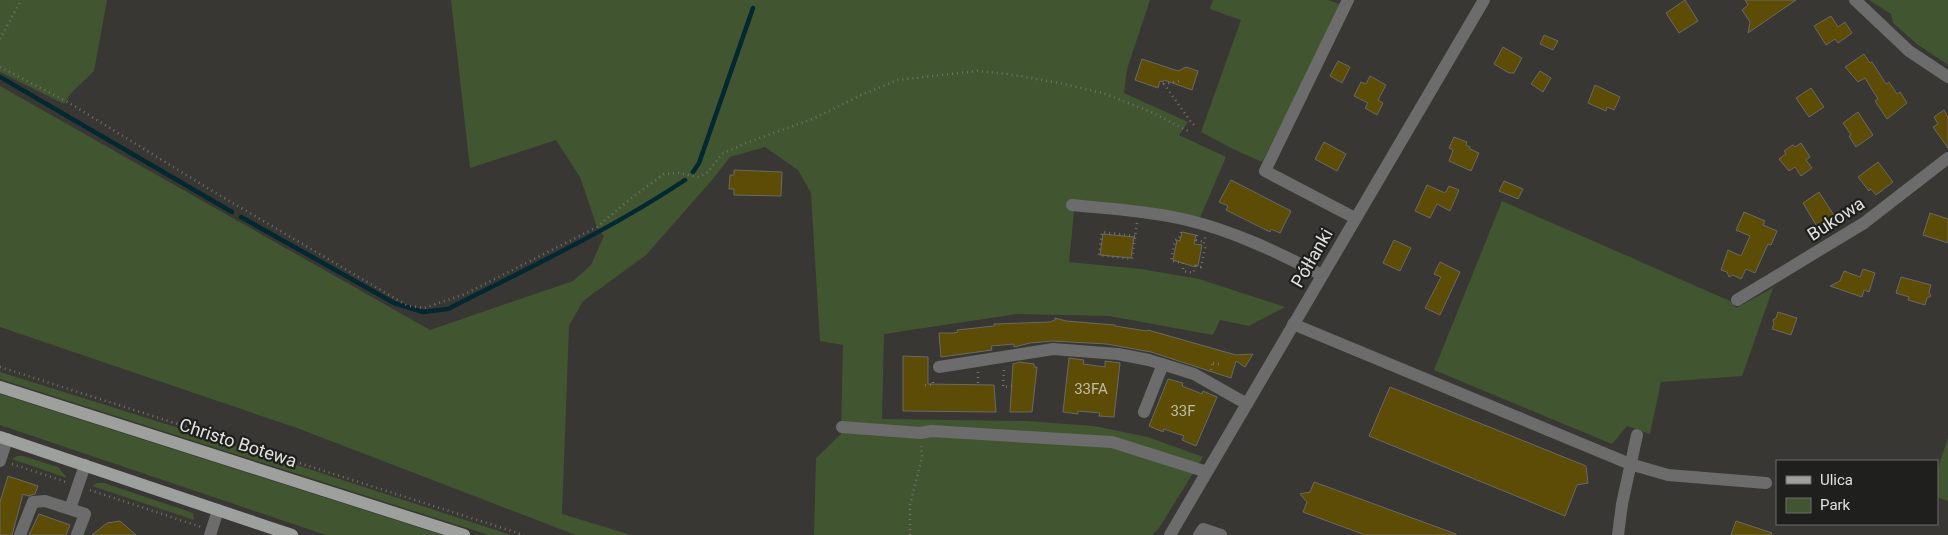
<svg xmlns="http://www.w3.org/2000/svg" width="1948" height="535" viewBox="0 0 1948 535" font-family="Roboto,sans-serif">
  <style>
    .green { fill: #415630 }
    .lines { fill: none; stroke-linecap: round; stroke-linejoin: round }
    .stream { stroke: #03282f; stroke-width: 4.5 }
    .building { fill: #5c4c05; stroke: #6a6964 }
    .path { stroke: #72726f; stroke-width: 2.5; stroke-dasharray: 1 4; stroke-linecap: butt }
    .minor { stroke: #6b6c6b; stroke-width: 12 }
    .major { stroke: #9da09d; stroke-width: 12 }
    .labels { text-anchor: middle; stroke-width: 4.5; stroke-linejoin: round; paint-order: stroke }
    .number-label { font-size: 15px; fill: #c0bca8 }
    .street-label { font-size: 18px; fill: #e1e1de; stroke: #1f1f1d }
  </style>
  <rect width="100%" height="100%" fill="#383734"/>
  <path class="green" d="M 0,0 L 107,0 L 94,71 L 71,93 L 64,104 L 0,72 Z
    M 451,0 L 1150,0 L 1127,69 L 1124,93 L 1188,122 L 1179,135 L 1226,157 L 1199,220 L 1075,201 L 1069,262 L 1141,269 L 1199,279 L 1285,307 L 1249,326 L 1220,320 L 1213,335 L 1109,316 L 1017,314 L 884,334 L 882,419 L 1026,421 L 1094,426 L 1148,437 L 1203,457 L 1159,528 L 1152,535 L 814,535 L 816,458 L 841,434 L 843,345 L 820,341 L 811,193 L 798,170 L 765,147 L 730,157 L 712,180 L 646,255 L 583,301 L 569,326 L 562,514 L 631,535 L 576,535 L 297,428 L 0,327 L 0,86 L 430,330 L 573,281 L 591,265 L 604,236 L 597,227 L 580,177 L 556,140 L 470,168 Z
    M 1213,0 L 1328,0 L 1342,5 L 1262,162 L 1231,148 L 1201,132 L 1241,20 L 1210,9 Z
    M 1869,0 L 1948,0 L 1948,65 L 1917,44 L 1893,23 L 1891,14 Z
    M 1502,201 L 1730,301 L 1736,308 L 1773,288 L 1742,376 L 1661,382 L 1650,434 L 1627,426 L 1612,444 L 1434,370 Z
    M 0,372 L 306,468 L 511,535 L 489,535 L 0,379 Z
    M 0,394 L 442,535 L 326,535 L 0,425 Z
    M 1948,438 L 1948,501 L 1937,497 L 1937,471 Z
    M 17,456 L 23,456 L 58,467 L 67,478 L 12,459 Z
    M 97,483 L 104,483 L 193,513 L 194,520 L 92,486 Z"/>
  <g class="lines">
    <path class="stream" d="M 0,77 L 232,212
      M 693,172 L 699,163 L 753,8
      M 241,217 L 394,303 L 423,312 L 448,309 C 528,268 610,230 685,180"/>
  </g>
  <path class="building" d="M 1685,0 L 1698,21 L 1679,33 L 1666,13 Z
    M 1745,0 L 1796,0 L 1748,33 L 1750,22 L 1742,10 L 1748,5 Z
    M 1831,16 L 1838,27 L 1845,22 L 1852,33 L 1838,43 L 1835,39 L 1826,45 L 1814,26 Z
    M 1544,35 L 1558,41 L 1553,50 L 1540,44 Z
    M 1503,47 L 1522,58 L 1514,73 L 1509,73 L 1494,64 Z
    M 1864,54 L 1870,63 L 1872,62 L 1886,84 L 1889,82 L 1897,94 L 1900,92 L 1907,103 L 1887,119 L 1875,101 L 1878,99 L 1865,78 L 1858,82 L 1845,67 Z
    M 1142,59 L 1178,71 L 1186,67 L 1198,71 L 1192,90 L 1164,80 L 1163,82 L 1160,81 L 1158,88 L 1135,80 Z
    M 1338,61 L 1350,67 L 1342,83 L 1330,76 Z
    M 1540,71 L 1551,78 L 1543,92 L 1531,84 Z
    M 1370,76 L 1386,85 L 1378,100 L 1383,103 L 1377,115 L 1365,108 L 1368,103 L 1354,96 L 1361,82 L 1366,84 Z
    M 1595,85 L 1620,97 L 1614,110 L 1607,107 L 1606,111 L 1588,103 Z
    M 1811,88 L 1824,107 L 1809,117 L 1796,98 Z
    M 1944,110 L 1948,117 L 1948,148 L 1933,127 L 1938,124 L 1934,117 Z
    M 1858,112 L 1873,135 L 1856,147 L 1849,136 L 1851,135 L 1843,123 Z
    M 1454,137 L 1467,142 L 1466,145 L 1470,147 L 1470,149 L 1479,153 L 1471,171 L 1449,161 L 1453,150 L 1449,148 Z
    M 1324,142 L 1346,154 L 1337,171 L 1315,159 Z
    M 1801,143 L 1810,157 L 1806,160 L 1812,168 L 1801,176 L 1795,167 L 1789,171 L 1779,159 L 1786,154 L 1784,151 L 1793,145 L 1795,147 Z
    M 1878,162 L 1893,182 L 1876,195 L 1871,189 L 1869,191 L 1858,177 Z
    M 734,170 L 782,172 L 781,196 L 734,195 L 734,189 L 729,189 L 730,175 L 734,175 Z
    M 1231,180 L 1291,211 L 1280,233 L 1271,229 L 1270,232 L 1226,210 L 1228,206 L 1219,202 Z
    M 1504,181 L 1523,189 L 1518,199 L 1499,191 Z
    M 1427,185 L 1445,193 L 1449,186 L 1459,190 L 1450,211 L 1437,204 L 1430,218 L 1415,211 Z
    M 1819,192 L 1835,217 L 1818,228 L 1803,203 Z
    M 1744,212 L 1765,221 L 1763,225 L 1777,231 L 1771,245 L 1768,244 L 1755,273 L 1746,269 L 1741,279 L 1733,275 L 1729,277 L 1727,272 L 1721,270 L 1728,250 L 1741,256 L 1750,236 L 1736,230 Z
    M 1930,213 L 1948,219 L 1948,243 L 1923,235 Z
    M 1182,232 L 1196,235 L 1194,244 L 1202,245 L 1198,266 L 1195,265 L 1195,267 L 1173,260 L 1177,240 L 1180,241 Z
    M 1103,234 L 1134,237 L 1131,258 L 1100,255 Z
    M 1394,240 L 1411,248 L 1400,271 L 1383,263 Z
    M 1440,262 L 1460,272 L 1440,315 L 1425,308 L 1441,277 L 1434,274 Z
    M 1863,269 L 1875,273 L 1869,292 L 1864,290 L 1862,297 L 1830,286 L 1840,281 L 1844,271 L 1860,277 Z
    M 1901,277 L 1931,285 L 1929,292 L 1931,296 L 1927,298 L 1925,305 L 1908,300 L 1909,297 L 1896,293 Z
    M 1778,312 L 1797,318 L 1791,335 L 1772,329 L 1774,324 L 1773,320 L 1776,318 Z
    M 1055,318 L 1066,321 L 1115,325 L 1115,326 L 1147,331 L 1148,330 L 1236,355 L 1253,354 L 1245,367 L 1236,361 L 1231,378 L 1151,352 L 1107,344 L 1053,341 L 1030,343 L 1014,347 L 1014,344 L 991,346 L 992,350 L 941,357 L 939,333 L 953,333 L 958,332 L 957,330 L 994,326 L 994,324 L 1050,322 L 1055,320 Z
    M 903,356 L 928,357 L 928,384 L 994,385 L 996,412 L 903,411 Z
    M 1069,358 L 1084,360 L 1083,364 L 1105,367 L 1105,361 L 1120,363 L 1114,417 L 1099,416 L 1100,413 L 1078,411 L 1078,414 L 1063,412 Z
    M 1020,362 L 1034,364 L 1034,367 L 1037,367 L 1032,412 L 1010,412 L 1013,364 Z
    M 1168,379 L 1183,383 L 1182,386 L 1202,394 L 1203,391 L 1217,397 L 1196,446 L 1182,440 L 1184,436 L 1164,429 L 1163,432 L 1149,426 Z
    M 1390,387 L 1586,466 L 1588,483 L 1577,485 L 1565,516 L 1369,436 Z
    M 8,476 L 38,486 L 35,494 L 28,496 L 23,494 L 12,535 L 0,535 L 0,502 Z
    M 1314,482 L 1456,534 L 1456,535 L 1365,535 L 1303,512 L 1307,502 L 1300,494 L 1310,492 Z
    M 39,514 L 70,525 L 66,535 L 29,535 Z
    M 120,521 L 136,535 L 92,535 L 107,523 Z
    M 1736,521 L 1772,533 L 1771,535 L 1731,535 Z"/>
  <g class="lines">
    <path class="path" d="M 0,39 L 21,0
      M 0,67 L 66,101 L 209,189 L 408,306 L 424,308 L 465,294 L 597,227 L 634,196 L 664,174 L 679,173 L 699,177 L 708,172 L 722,154 L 746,143 L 815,118 L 861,95 L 898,80 L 977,71 L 1008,74 L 1059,83 L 1103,93 L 1151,112 L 1190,132
      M 1179,81 L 1164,84 L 1191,122 L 1196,127
      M 1181,232 L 1179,239 L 1175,240 L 1171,261 L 1183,263 L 1183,271 L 1193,273 L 1196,266 L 1201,267 L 1205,248 L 1204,243 L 1205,237
      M 1197,235 L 1196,240 L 1204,242
      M 1135,236 L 1102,232 L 1099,255 L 1132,259 L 1137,223
      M 1213,363 L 1219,364
      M 0,367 L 524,535
      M 1004,370 L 1003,387 L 1012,386
      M 1211,370 L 1213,362
      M 978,372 L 978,385
      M 925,385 L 933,385 L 933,378
      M 12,464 L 66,482
      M 90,490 L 201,527
      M 910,535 L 910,505 L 922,457 L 921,446"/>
    <path class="minor" d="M 1348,0 L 1265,171 L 1355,218
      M 1855,0 L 1909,51 L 1948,77
      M 1072,205 C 1111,209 1149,211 1187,220 C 1234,231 1279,253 1322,275
      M 1737,300 L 1864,223 L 1948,158
      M 1293,324 L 1630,464 L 1668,475 L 1766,483
      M 939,367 L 1053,349 L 1118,354 L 1149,360 L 1194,374 L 1247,404
      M 1144,412 L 1163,364
      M 842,427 L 920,433 L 931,431 L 1112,442 L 1207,472
      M 0,461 L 7,439
      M 70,509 L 85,465
      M 20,535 L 33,502 L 45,501 L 85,514 L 77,535
      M 210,535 L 218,510
      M 1170,535 L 1484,0
      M 1199,535 L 1203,529 L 1221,535
      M 1618,535 L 1622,504 L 1637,435"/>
    <path class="major" d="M 0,387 L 464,535
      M 0,437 L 292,535"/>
  </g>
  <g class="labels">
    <g class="number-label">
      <text x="1091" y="394">33FA</text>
      <text x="1183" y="416">33F</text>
    </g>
    <g class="street-label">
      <text transform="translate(1836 219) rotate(-33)" y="6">Bukowa</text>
      <text transform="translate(1312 258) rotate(-60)" y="6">Półłanki</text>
      <text transform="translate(238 443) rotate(18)" y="6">Christo Botewa</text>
    </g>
  </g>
  <rect x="1776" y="460" width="162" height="65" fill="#1f1f1d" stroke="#6d6d6a"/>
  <rect x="1786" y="476" width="25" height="8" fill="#9da09d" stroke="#6d6d6a"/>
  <text x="1820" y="485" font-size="15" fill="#e1e1de">Ulica</text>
  <rect x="1786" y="498" width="25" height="15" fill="#415630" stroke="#6d6d6a"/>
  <text x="1820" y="510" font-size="15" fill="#e1e1de">Park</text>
</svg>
